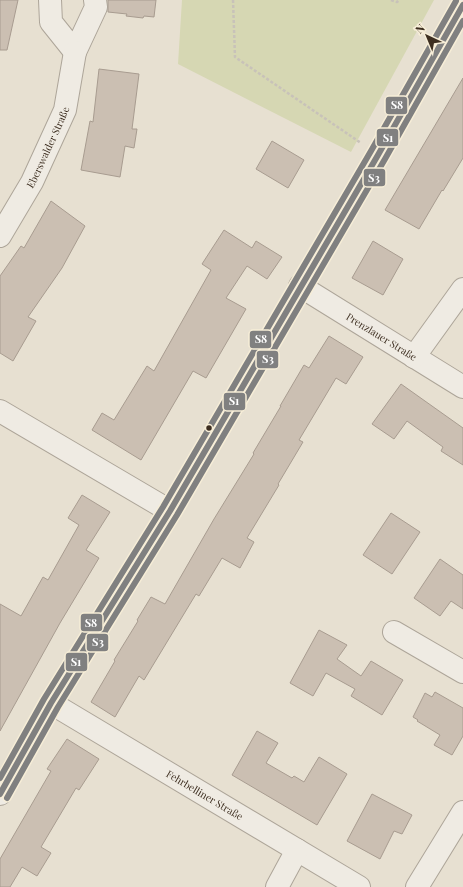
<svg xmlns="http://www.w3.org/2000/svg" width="463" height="887" viewBox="0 0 463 887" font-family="'Playfair Display',serif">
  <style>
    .green { fill: #d6d7b3 }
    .building { fill: #cbbfb2; stroke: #a89c90 }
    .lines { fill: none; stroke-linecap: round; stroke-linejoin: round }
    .minor-casing { stroke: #ada599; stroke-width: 24 }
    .path { stroke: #c8c2b9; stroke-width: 2.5; stroke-dasharray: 3 2; stroke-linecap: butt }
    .minor { stroke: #efebe3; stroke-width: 22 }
    .bus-1-casing { stroke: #f7eed8; stroke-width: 9 }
    .bus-2-casing { stroke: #f7eed8; stroke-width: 9 }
    .bus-3-casing { stroke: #f7eed8; stroke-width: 9 }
    .bus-1 { stroke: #808080; stroke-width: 6 }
    .bus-2 { stroke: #808080; stroke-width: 6 }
    .bus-3 { stroke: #808080; stroke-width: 6 }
    .bus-dot { fill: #3d2e20; stroke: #f7eed8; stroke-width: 1.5 }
    .labels { text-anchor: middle; stroke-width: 3; stroke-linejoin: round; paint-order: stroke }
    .street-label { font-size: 10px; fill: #3d2e20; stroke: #f7eed8 }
    .line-badge { stroke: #f7eed8; stroke-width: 1.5 }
    .badge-label { font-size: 11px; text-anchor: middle; font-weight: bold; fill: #fff }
  </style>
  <rect width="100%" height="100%" fill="#e7e0d1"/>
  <path class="green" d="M 182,0 L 434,0 L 351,152 L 178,64 Z"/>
  <path class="building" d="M 0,0 L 18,0 L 7,50 L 0,50 Z
    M 108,0 L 156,0 L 154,17 L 144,16 L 143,18 L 126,16 L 127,14 L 108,12 Z
    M 99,69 L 139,74 L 132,129 L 137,129 L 134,148 L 125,146 L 120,177 L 81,170 L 90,121 L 93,122 Z
    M 463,78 L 463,158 L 443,191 L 442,190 L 419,229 L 385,210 Z
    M 272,141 L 304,160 L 288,188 L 256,169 Z
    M 51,201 L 85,226 L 62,268 L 28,317 L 36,321 L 13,361 L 0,353 L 0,276 L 21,246 L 24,248 Z
    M 224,230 L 252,248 L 256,241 L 282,257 L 267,279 L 247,266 L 226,298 L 246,309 L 206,378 L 193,371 L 141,460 L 92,430 L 102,413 L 114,420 L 147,366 L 154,371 L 211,270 L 202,264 Z
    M 373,241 L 403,259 L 383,295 L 352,278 Z
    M 329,336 L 363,357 L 346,384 L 336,378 L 299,440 L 303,442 L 278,484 L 279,485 L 247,538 L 254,542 L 240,568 L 222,558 L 199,596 L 196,594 L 144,680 L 139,676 L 115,717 L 91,702 L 115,661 L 114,660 L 138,621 L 137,620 L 151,597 L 165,604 L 214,519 L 254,454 L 253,453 L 281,406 L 280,406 L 304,365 L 309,368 Z
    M 401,384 L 463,428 L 463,465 L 441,451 L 443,447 L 407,421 L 394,439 L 372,424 Z
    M 82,495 L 110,512 L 86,550 L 99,558 L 60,623 L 0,731 L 0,604 L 21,616 L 43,577 L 48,580 L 79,525 L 68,518 Z
    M 391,513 L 420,532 L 392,574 L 363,555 Z
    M 440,559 L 463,575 L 463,609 L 451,601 L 440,616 L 414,598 Z
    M 319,630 L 347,645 L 337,659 L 361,676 L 371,661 L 403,680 L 382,715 L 351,696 L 355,689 L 326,673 L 313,696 L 290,683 Z
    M 435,692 L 463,708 L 463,736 L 452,755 L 434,745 L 440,735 L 417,721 L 418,720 L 413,717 L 425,693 L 432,697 Z
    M 257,731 L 278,743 L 266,763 L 292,778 L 294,776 L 304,782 L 319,757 L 347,774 L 317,825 L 232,775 Z
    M 67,739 L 99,759 L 79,790 L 76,788 L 41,847 L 51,853 L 37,876 L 22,867 L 10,887 L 0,887 L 0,859 L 51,771 L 47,769 Z
    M 372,794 L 412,815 L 402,834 L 394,831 L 380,859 L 347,841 Z"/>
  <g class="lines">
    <g class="minor-casing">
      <g id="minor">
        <path d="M 50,0 L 51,22 L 75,52 L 96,7 L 95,0"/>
        <path id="s1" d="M 0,236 L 32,182 L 65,110 L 75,52"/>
        <path id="s2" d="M 300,286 L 463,387"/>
        <path d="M 414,357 L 463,289"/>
        <path d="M 0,411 L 170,511"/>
        <path d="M 394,632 L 463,672"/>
        <path id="s3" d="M 51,703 L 359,887"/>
        <path d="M 0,794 L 51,703 L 170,511 L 378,155 L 463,5"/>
        <path d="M 277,887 L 297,850"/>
        <path d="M 417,887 L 463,812"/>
      </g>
    </g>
    <path class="path" d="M 233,0 L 235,57 L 361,143
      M 391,0 L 397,2 L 400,0"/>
    <use href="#minor" class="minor"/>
    <g class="bus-1-casing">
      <path id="bus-1" d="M 0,794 L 51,703 L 170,511 L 378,155 L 463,5"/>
    </g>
    <g class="bus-2-casing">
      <path id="bus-2" d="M 7,798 L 58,707 L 177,515 L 385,159 L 463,21"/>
    </g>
    <g class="bus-3-casing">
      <path id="bus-3" d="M 0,778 L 44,699 L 163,507 L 371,151 L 456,1"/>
    </g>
    <use href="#bus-1" class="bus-1"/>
    <use href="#bus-2" class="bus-2"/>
    <use href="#bus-3" class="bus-3"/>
  </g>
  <circle class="bus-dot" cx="209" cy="428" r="3.5"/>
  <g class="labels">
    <g class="street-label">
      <text dy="4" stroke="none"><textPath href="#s1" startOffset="101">Eberswalder Straße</textPath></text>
      <text dy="4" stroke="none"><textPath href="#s2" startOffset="96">Prenzlauer Straße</textPath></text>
      <text dy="4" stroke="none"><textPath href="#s3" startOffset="179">Fehrbelliner Straße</textPath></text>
    </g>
  </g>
  <g class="line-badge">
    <rect x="385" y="96" width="23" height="19" rx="4" fill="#808080"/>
    <rect x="376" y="128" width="23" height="19" rx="4" fill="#808080"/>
    <rect x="363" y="168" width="23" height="19" rx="4" fill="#808080"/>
    <rect x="249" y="330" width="23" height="19" rx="4" fill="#808080"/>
    <rect x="256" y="350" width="23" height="19" rx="4" fill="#808080"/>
    <rect x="223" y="392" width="23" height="19" rx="4" fill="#808080"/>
    <rect x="80" y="613" width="23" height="19" rx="4" fill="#808080"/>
    <rect x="86" y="633" width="23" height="19" rx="4" fill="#808080"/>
    <rect x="65" y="652" width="23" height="20" rx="4" fill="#808080"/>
  </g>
  <g class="badge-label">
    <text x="397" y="109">S8</text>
    <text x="388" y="142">S1</text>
    <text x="374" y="182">S3</text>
    <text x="261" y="343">S8</text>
    <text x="268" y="363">S3</text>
    <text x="234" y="405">S1</text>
    <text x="91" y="627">S8</text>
    <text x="98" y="646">S3</text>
    <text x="76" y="666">S1</text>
  </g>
  <g transform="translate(427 36) rotate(316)" stroke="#f7eed8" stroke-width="3" paint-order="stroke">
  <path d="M0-3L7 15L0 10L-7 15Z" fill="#3d2e20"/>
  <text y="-6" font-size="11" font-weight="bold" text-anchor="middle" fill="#3d2e20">N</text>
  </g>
</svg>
